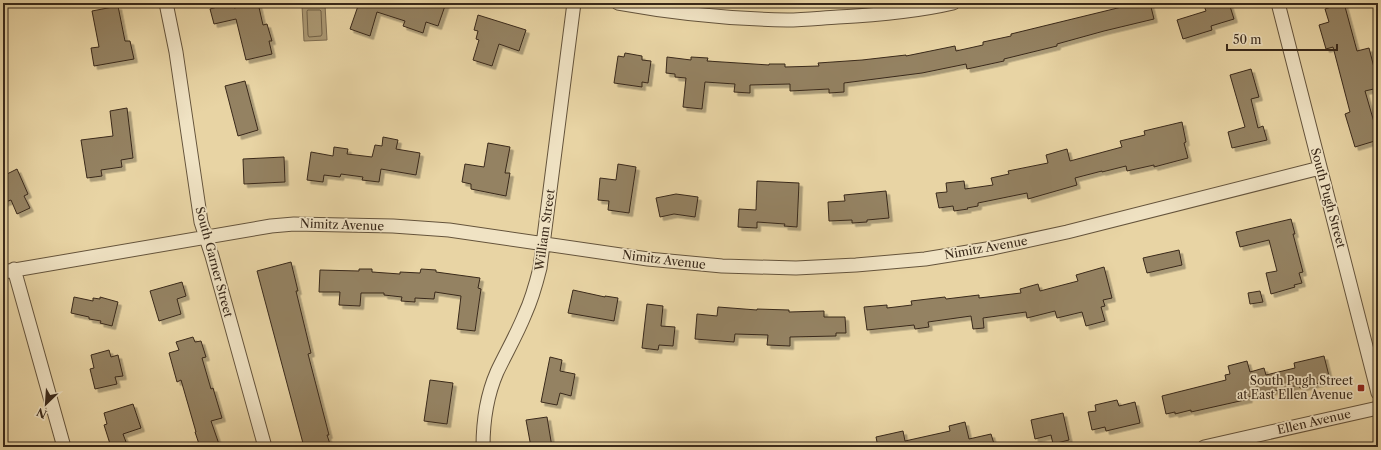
<svg xmlns="http://www.w3.org/2000/svg" width="1381" height="450" viewBox="0 0 1381 450" font-family="'Libre Caslon Text',serif">
  <style>
    .water { fill: #ac9a75; stroke: #7e6d51 }
    .lines { fill: none; stroke-linecap: round; stroke-linejoin: round }
    .shore { stroke: #726248; stroke-width: 1 }
    .building { fill: #948262; stroke: #39291a; filter: url(#shadow) }
    .minor-casing { stroke: #65543c; stroke-width: 15 }
    .minor { stroke: #f0e3c4; stroke-width: 13 }
    .poi-dot { fill: #8f2418; stroke: #f0e3c4; stroke-width: 1.5 }
    .labels { text-anchor: middle; stroke-width: 3.5; stroke-linejoin: round; paint-order: stroke }
    .street-label { font-size: 12px; fill: #39291a; stroke: #f0e3c4 }
    .poi-label { font-size: 12px; fill: #39291a; stroke: #f0e3c4; text-anchor: end }
  </style>
  <defs>
    <filter id="shadow"><feDropShadow dx="3.5" dy="3.5" stdDeviation="0" flood-color="#0004"/></filter>
  </defs>
  <rect width="100%" height="100%" fill="#e8d4a4"/>
  <filter id="stains"><feTurbulence type="fractalNoise" baseFrequency=".005" numOctaves="4"/><feColorMatrix values="0 0 0 0 .2 0 0 0 0 .09 0 0 0 0 .02 0 0 0 .5 -.17"/></filter>
  <radialGradient id="worn" r=".72"><stop offset=".6" stop-color="#630" stop-opacity="0"/><stop offset="1" stop-color="#630" stop-opacity=".3"/></radialGradient>
  <path class="water" d="M 325,5 L 327,40 L 304,41 L 302,6 Z"/>
  <g class="lines">
    <path class="shore" d="M 308,10 L 320,10 L 321,11 L 322,34 L 321,36 L 309,37 L 308,35 L 307,12 Z"/>
  </g>
  <path class="building" d="M 232,3 L 234,8 L 258,3 L 263,25 L 267,24 L 272,41 L 269,41 L 272,54 L 246,60 L 236,19 L 214,24 L 210,9 Z
    M 356,3 L 446,3 L 438,26 L 426,22 L 423,33 L 403,26 L 405,21 L 377,12 L 370,36 L 350,29 L 358,6 L 356,5 Z
    M 1138,3 L 1150,3 L 1154,19 L 1104,31 L 1057,44 L 1057,46 L 1004,59 L 1004,61 L 967,69 L 966,64 L 922,73 L 844,83 L 844,92 L 829,93 L 829,89 L 790,91 L 790,84 L 750,85 L 750,93 L 734,92 L 735,84 L 705,82 L 702,109 L 683,107 L 686,78 L 675,77 L 675,74 L 666,73 L 667,57 L 691,60 L 691,57 L 708,58 L 707,61 L 769,65 L 769,64 L 785,64 L 785,67 L 819,66 L 818,63 L 862,60 L 906,55 L 906,56 L 955,46 L 956,51 L 983,45 L 983,42 L 1011,36 L 1011,34 Z
    M 1203,3 L 1229,3 L 1234,19 L 1211,26 L 1212,30 L 1183,39 L 1177,20 L 1206,11 Z
    M 1344,3 L 1357,51 L 1369,48 L 1378,83 L 1378,88 L 1365,91 L 1378,136 L 1378,140 L 1355,147 L 1345,114 L 1350,112 L 1333,47 L 1326,49 L 1319,25 L 1329,22 L 1325,9 Z
    M 118,6 L 125,41 L 130,41 L 134,59 L 94,66 L 91,48 L 99,47 L 92,11 Z
    M 478,15 L 526,30 L 519,51 L 499,44 L 492,66 L 473,60 L 479,40 L 476,39 L 478,31 L 474,30 Z
    M 625,53 L 642,56 L 642,60 L 651,61 L 648,83 L 642,82 L 642,87 L 614,83 L 618,56 L 624,57 Z
    M 1251,69 L 1259,97 L 1251,99 L 1258,128 L 1263,126 L 1267,140 L 1232,148 L 1228,132 L 1245,127 L 1230,75 Z
    M 245,81 L 258,130 L 238,136 L 225,86 Z
    M 127,108 L 133,158 L 121,160 L 122,167 L 101,170 L 102,176 L 87,178 L 81,140 L 113,136 L 110,111 Z
    M 1182,122 L 1186,142 L 1184,143 L 1188,158 L 1154,167 L 1154,165 L 1127,171 L 1126,166 L 1102,172 L 1102,171 L 1075,178 L 1077,185 L 1028,199 L 1027,193 L 978,203 L 978,206 L 967,208 L 968,209 L 954,211 L 953,206 L 939,208 L 936,193 L 947,192 L 946,183 L 964,181 L 965,189 L 993,185 L 991,178 L 1009,174 L 1008,171 L 1048,163 L 1046,155 L 1067,149 L 1070,161 L 1122,147 L 1120,141 L 1145,135 L 1144,131 Z
    M 383,137 L 398,140 L 396,149 L 420,153 L 416,175 L 381,169 L 379,182 L 362,180 L 363,177 L 341,174 L 340,177 L 324,175 L 323,182 L 307,180 L 311,152 L 333,156 L 334,147 L 348,149 L 347,154 L 372,157 L 375,145 L 382,146 Z
    M 488,143 L 510,147 L 505,173 L 510,173 L 506,196 L 471,189 L 471,184 L 462,182 L 465,164 L 484,167 Z
    M 284,157 L 285,182 L 244,184 L 243,159 Z
    M 618,164 L 636,167 L 629,213 L 608,210 L 609,201 L 598,200 L 600,178 L 616,180 Z
    M 17,169 L 28,194 L 24,196 L 30,208 L 17,214 L 11,200 L 3,203 L 3,176 Z
    M 757,181 L 799,183 L 797,227 L 784,226 L 785,224 L 757,222 L 757,228 L 738,227 L 739,209 L 756,210 Z
    M 886,191 L 889,218 L 867,220 L 867,222 L 852,223 L 852,220 L 829,221 L 828,202 L 845,201 L 844,195 Z
    M 676,194 L 698,197 L 695,217 L 674,214 L 660,217 L 656,198 Z
    M 1291,219 L 1295,234 L 1293,234 L 1303,272 L 1299,273 L 1302,283 L 1294,285 L 1295,287 L 1271,294 L 1266,273 L 1277,271 L 1269,240 L 1240,247 L 1236,232 Z
    M 1179,250 L 1182,265 L 1147,273 L 1143,258 Z
    M 291,262 L 298,291 L 296,291 L 311,353 L 308,354 L 329,435 L 327,435 L 331,447 L 304,447 L 257,271 Z
    M 1104,267 L 1112,298 L 1103,300 L 1105,306 L 1101,307 L 1105,321 L 1086,326 L 1082,312 L 1057,318 L 1055,311 L 1027,318 L 1026,312 L 983,318 L 984,328 L 973,329 L 971,316 L 928,322 L 929,327 L 915,329 L 914,325 L 867,330 L 864,307 L 887,305 L 887,308 L 912,305 L 911,301 L 945,297 L 946,299 L 979,295 L 979,298 L 1021,293 L 1020,289 L 1038,284 L 1040,291 L 1078,281 L 1076,275 Z
    M 359,269 L 372,269 L 372,272 L 400,274 L 400,272 L 420,273 L 421,269 L 436,270 L 436,272 L 480,278 L 478,288 L 481,289 L 475,331 L 457,329 L 461,296 L 435,292 L 434,299 L 415,298 L 415,302 L 401,301 L 402,297 L 384,295 L 384,293 L 361,293 L 360,306 L 339,305 L 340,292 L 319,292 L 320,270 L 359,271 Z
    M 182,282 L 186,296 L 177,299 L 181,314 L 159,321 L 150,291 Z
    M 573,290 L 605,297 L 605,296 L 618,298 L 614,321 L 568,313 Z
    M 1260,291 L 1263,302 L 1250,304 L 1248,293 Z
    M 74,297 L 93,301 L 93,298 L 100,299 L 100,297 L 118,302 L 112,326 L 100,323 L 101,321 L 89,319 L 89,317 L 71,313 Z
    M 647,304 L 663,306 L 661,326 L 675,327 L 673,346 L 659,345 L 658,350 L 642,348 Z
    M 718,307 L 757,310 L 757,309 L 789,310 L 789,312 L 824,311 L 824,317 L 845,317 L 846,333 L 836,333 L 836,336 L 790,337 L 790,346 L 767,345 L 768,335 L 735,334 L 734,342 L 695,339 L 697,314 L 717,316 Z
    M 193,337 L 195,342 L 201,341 L 206,357 L 202,358 L 211,389 L 213,388 L 222,418 L 211,421 L 220,447 L 200,447 L 195,432 L 196,432 L 181,380 L 177,382 L 169,353 L 179,350 L 176,342 Z
    M 109,350 L 111,357 L 118,355 L 123,376 L 115,377 L 117,384 L 95,389 L 90,369 L 94,368 L 91,355 Z
    M 1324,356 L 1330,380 L 1300,388 L 1299,385 L 1248,397 L 1249,399 L 1191,412 L 1191,410 L 1175,414 L 1175,412 L 1166,414 L 1162,396 L 1226,380 L 1225,375 L 1230,374 L 1228,366 L 1247,361 L 1250,372 L 1264,368 L 1266,375 L 1295,368 L 1294,363 Z
    M 550,357 L 562,360 L 560,371 L 575,374 L 571,396 L 560,393 L 557,405 L 541,402 Z
    M 430,380 L 453,383 L 447,424 L 424,421 Z
    M 1117,400 L 1119,406 L 1135,402 L 1140,423 L 1106,431 L 1105,427 L 1092,430 L 1088,412 L 1096,411 L 1095,405 Z
    M 133,404 L 141,428 L 123,434 L 126,442 L 111,447 L 104,425 L 107,424 L 104,413 Z
    M 1063,413 L 1069,440 L 1053,444 L 1051,435 L 1035,439 L 1031,420 Z
    M 547,417 L 552,447 L 531,447 L 526,420 Z
    M 965,422 L 969,439 L 991,434 L 995,447 L 878,447 L 876,437 L 903,431 L 905,441 L 950,431 L 949,426 Z"/>
  <g class="lines">
    <g class="minor-casing">
      <path id="minor" d="M 166,3 L 176,52 L 201,222 L 212,256 L 265,447
        M 618,3 C 673,13 730,19 787,20 C 804,20 821,18 838,17 C 877,15 915,12 953,3
        M 1278,3 L 1378,393
        M 14,269 L 64,447
        M 3,272 L 271,226 L 294,224 L 393,226 L 449,230 L 648,259 L 722,266 L 796,268 L 856,265 L 925,259 L 993,248 L 1067,232 L 1320,168
        M 483,447 C 483,422 487,395 497,372 C 506,353 517,334 525,314 C 532,299 536,284 540,268 L 574,3
        M 1204,447 L 1378,408"/>
    </g>
    <use href="#minor" class="minor"/>
  </g>
  <rect class="poi-dot" x="1357" y="384" width="8" height="8" rx="2"/>
  <g class="labels">
    <g class="street-label">
      <text transform="translate(1328 198) rotate(75)" y="4">South Pugh Street</text>
      <text transform="translate(342 225) rotate(2)" y="4">Nimitz Avenue</text>
      <text transform="translate(545 230) rotate(-82)" y="4">William Street</text>
      <text transform="translate(986 248) rotate(-10)" y="4">Nimitz Avenue</text>
      <text transform="translate(664 260) rotate(7)" y="4">Nimitz Avenue</text>
      <text transform="translate(214 262) rotate(75)" y="4">South Garner Street</text>
      <text transform="translate(1314 422) rotate(-13)" y="4">Ellen Avenue</text>
    </g>
    <g class="poi-label">
      <text x="1353" y="385">South Pugh Street<tspan x="1353" dy="14">at East Ellen Avenue</tspan></text>
    </g>
  </g>
  <rect width="1381" height="450" fill="none" stroke="#e8d4a4" stroke-width="16"/>
  <rect x="4" y="4" width="1373" height="442" fill="none" stroke="#39291a" stroke-width="2"/>
  <rect x="8" y="8" width="1365" height="434" fill="none" stroke="#39291a"/>
  <g transform="translate(46 404) rotate(205)" stroke="#f0e3c4" stroke-width="3" paint-order="stroke">
  <path d="M0-3L7 15L0 10L-7 15Z" fill="#39291a"/>
  <text y="-6" font-size="11" font-weight="bold" text-anchor="middle" fill="#39291a">N</text>
  </g>
  <path d="M1227 44v6h110v-6" fill="none" stroke="#39291a" stroke-width="2"/>
  <text x="1233" y="44" font-size="12" fill="#39291a" stroke="#f0e3c4" stroke-width="3" paint-order="stroke">50 m</text>
  <rect width="100%" height="100%" filter="url(#stains)"/>
  <rect width="100%" height="100%" fill="url(#worn)"/>
</svg>
